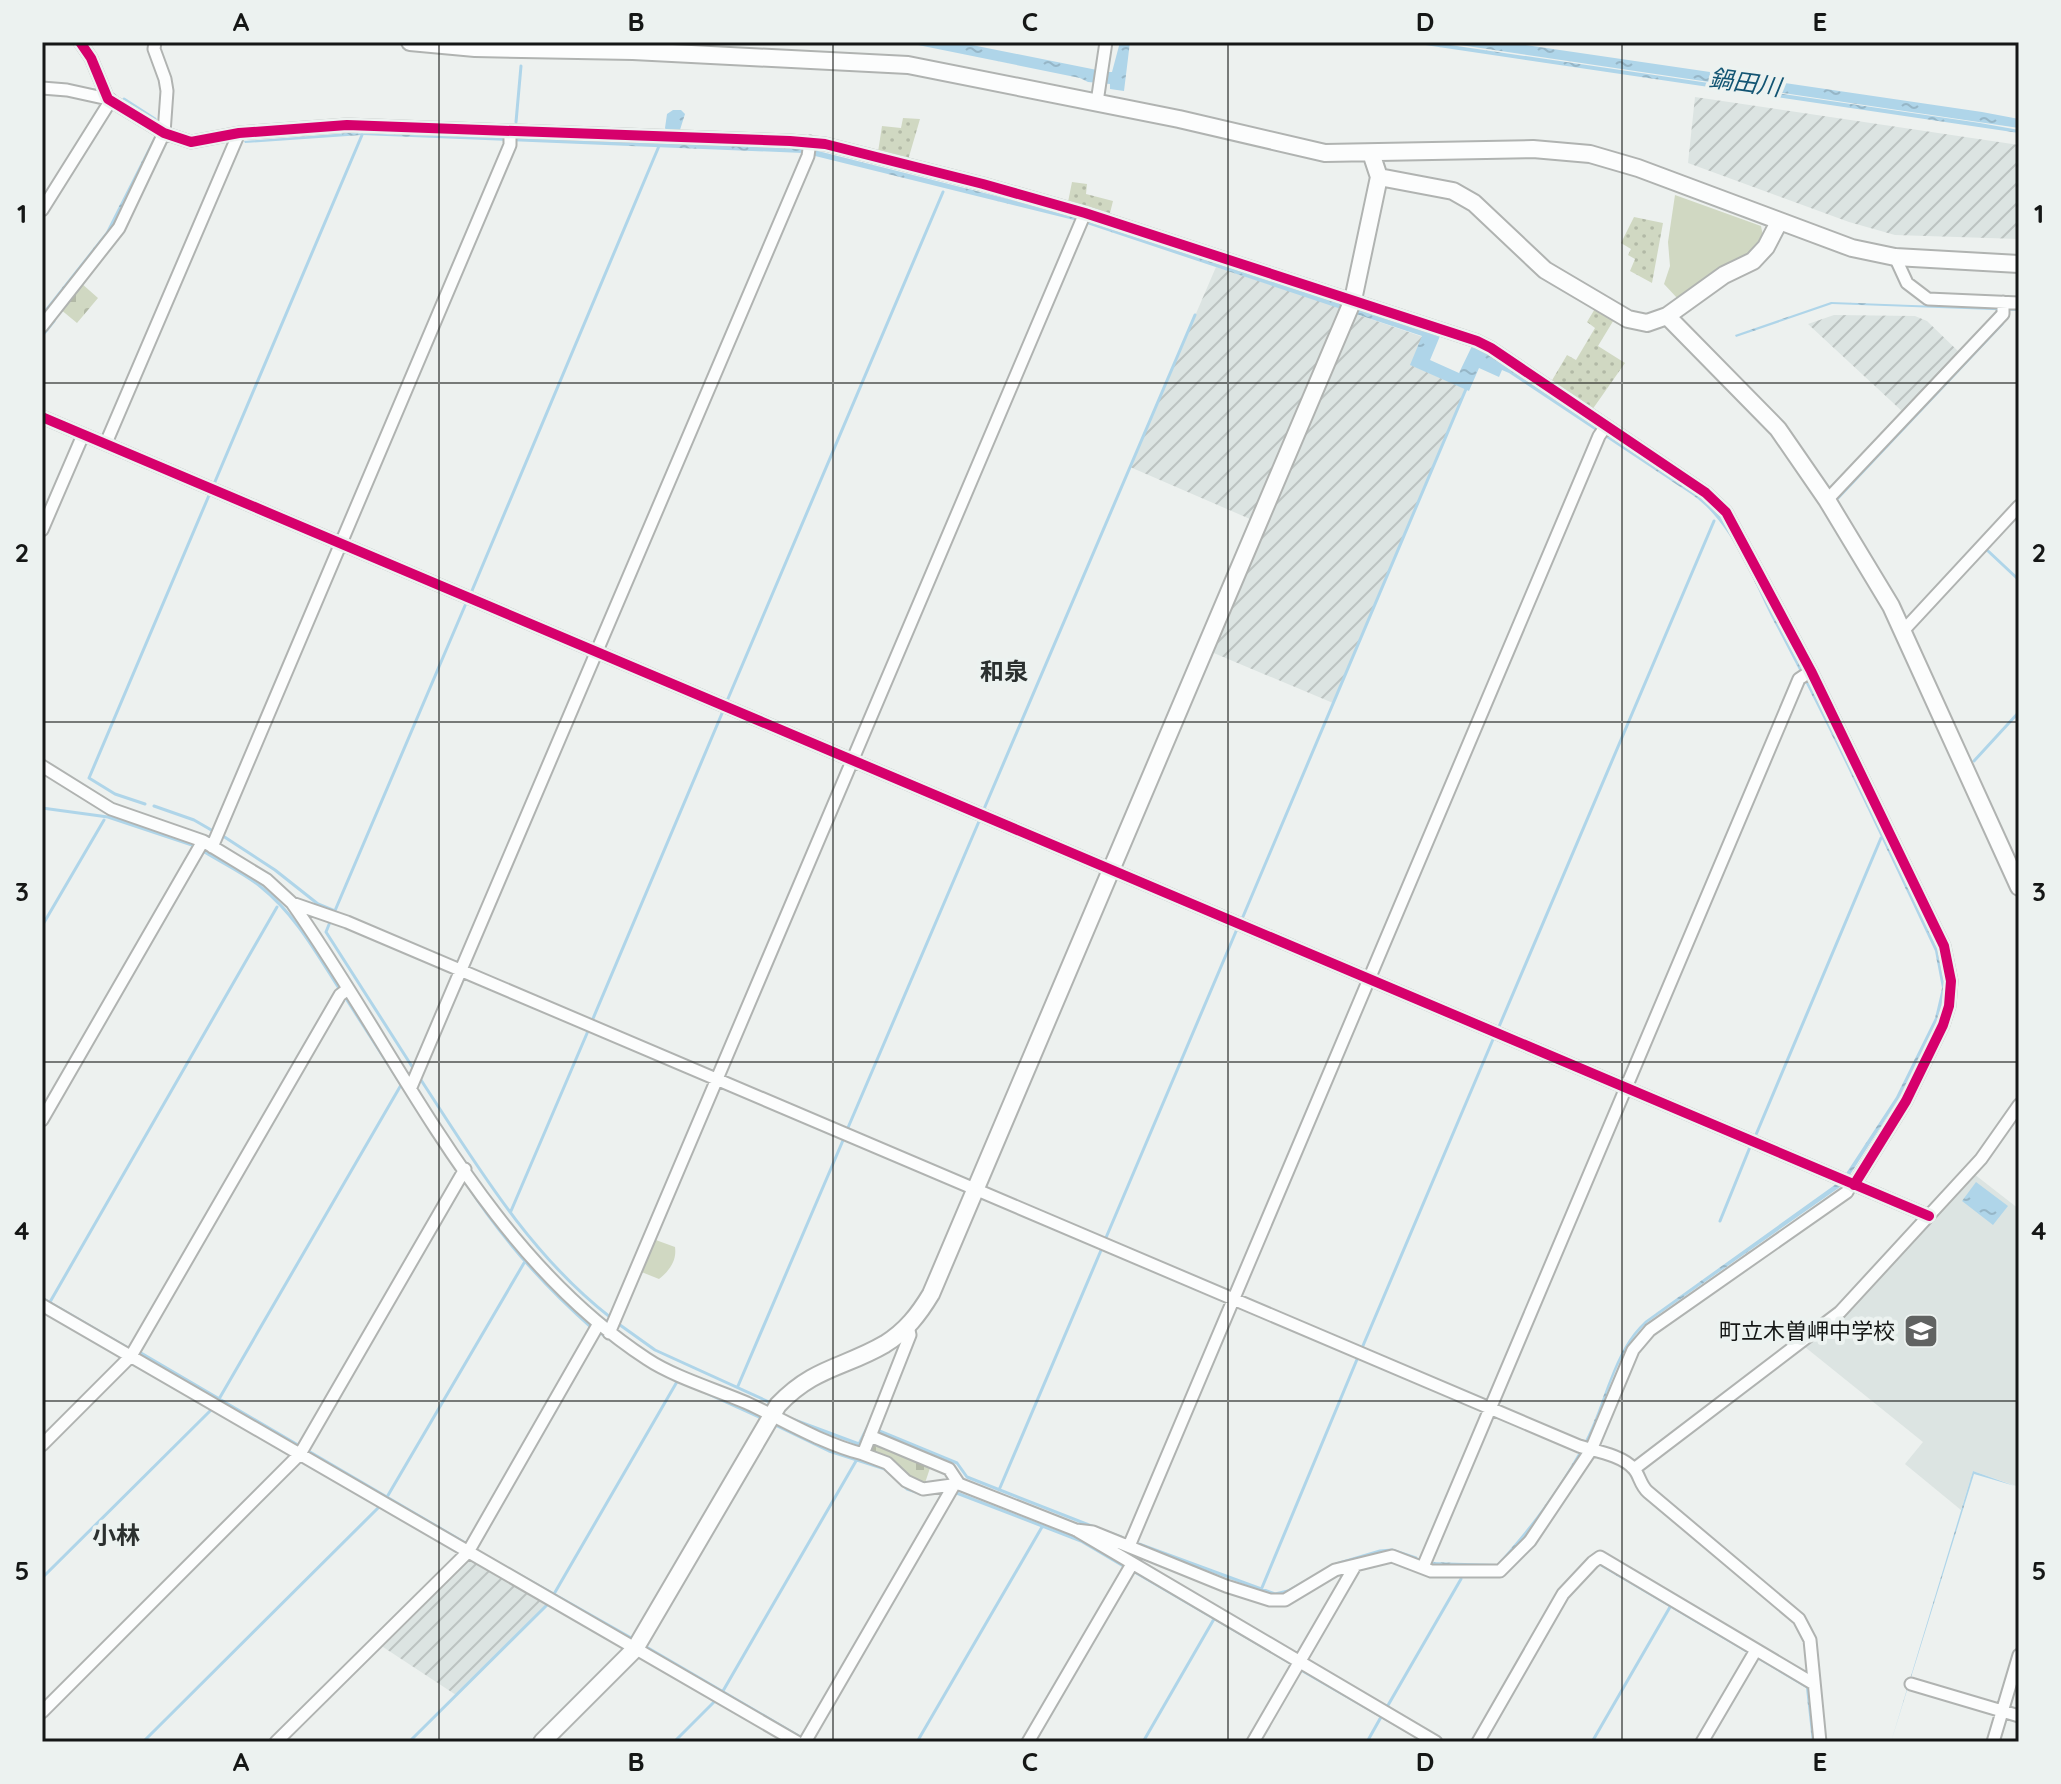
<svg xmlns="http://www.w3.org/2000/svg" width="2061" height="1784" viewBox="0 0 2061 1784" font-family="Quicksand,'Noto Sans JP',sans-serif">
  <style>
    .built { fill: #dce4e2 }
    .industrial { fill: url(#industrial-furrows) }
    .grass { fill: #d0d8c2 }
    .cemetery { fill: url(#cemetery-stones) }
    .garden { fill: url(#garden-dots) }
    .water { fill: url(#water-ripples) }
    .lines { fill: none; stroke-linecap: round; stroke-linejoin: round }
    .stream { stroke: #afd5e9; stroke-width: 3 }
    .street-casing { stroke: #b0b3b1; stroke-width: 15 }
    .secondary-casing { stroke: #b0b3b1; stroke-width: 20 }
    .street { stroke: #fcfdfd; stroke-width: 11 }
    .secondary { stroke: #fcfdfd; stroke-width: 16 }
    .cycleway-casing { stroke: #ecf2f0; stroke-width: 15 }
    .cycleway { stroke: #d6006c; stroke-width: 10 }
    .grid { fill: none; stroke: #151716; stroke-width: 2; stroke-opacity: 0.55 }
    .labels { text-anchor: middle; stroke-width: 8; stroke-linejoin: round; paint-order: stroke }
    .poi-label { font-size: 22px; fill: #151716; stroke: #ecf2f0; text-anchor: end }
    .water-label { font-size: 24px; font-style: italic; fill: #135573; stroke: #ecf2f0 }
    .neighbourhood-label { font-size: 24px; font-weight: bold; fill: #2b302f; stroke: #ecf2f0 }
    .neatline { fill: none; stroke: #151716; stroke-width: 3 }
    .grid-label { font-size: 26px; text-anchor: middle; font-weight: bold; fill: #151716 }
  </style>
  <defs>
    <pattern id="industrial-furrows" width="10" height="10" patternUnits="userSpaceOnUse" patternTransform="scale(2)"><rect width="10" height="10" fill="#dce4e2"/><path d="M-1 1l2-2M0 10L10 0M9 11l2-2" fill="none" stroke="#bcc3c1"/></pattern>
    <pattern id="cemetery-stones" width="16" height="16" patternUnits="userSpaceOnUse" patternTransform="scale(2)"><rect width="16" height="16" fill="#d0d8c2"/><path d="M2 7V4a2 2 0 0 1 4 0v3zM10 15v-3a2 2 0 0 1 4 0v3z" fill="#b2b9a6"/></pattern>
    <pattern id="garden-dots" width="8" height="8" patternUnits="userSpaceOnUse" patternTransform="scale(2)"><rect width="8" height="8" fill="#d0d8c2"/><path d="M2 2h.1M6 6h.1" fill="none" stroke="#b2b9a6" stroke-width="1.8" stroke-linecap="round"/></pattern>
    <pattern id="water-ripples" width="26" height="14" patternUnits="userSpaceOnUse" patternTransform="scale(2)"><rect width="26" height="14" fill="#afd5e9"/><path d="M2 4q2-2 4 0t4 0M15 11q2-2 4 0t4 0" fill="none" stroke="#96b6c7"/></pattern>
  </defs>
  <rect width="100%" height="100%" fill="#edf1ef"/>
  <path class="built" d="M 1974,1174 L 2019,1209 L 2019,1487 L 1973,1471 L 1961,1510 L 1905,1464 L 1923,1442 L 1805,1347 L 1843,1315 Z"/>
  <path class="industrial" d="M 1695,97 L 2019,145 L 2019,239 L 1895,235 L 1849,222 L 1688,163 Z
    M 1216,267 L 1341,308 L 1250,519 L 1130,467 Z
    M 1353,313 L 1423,337 L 1411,365 L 1466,389 L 1333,703 L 1209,651 Z
    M 1834,315 L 1915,316 L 1927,321 L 1960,353 L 1904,413 L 1808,324 Z
    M 469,1558 L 548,1604 L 456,1695 L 380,1645 Z"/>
  <path class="grass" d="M 1675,195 L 1761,226 L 1764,241 L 1759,250 L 1701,281 L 1678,299 L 1664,284 L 1670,266 L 1668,242 Z
    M 653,1239 L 675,1247 C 677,1261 669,1271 659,1279 L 639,1271 Z"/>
  <path class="cemetery" d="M 81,283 L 98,298 L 77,323 L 60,309 Z
    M 872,1443 L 931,1465 L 924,1486 L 867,1454 Z"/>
  <path class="garden" d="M 903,118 L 920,119 L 908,160 L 878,152 L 882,126 L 901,128 Z
    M 1072,182 L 1087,184 L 1086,194 L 1113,201 L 1110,213 L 1107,215 L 1068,202 Z
    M 1634,217 L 1663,223 L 1652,283 L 1630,271 L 1635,259 L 1628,255 L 1631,249 L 1621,243 Z
    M 1596,307 L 1615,318 L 1598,346 L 1625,363 L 1592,410 L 1551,382 L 1567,355 L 1576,360 L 1595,328 L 1587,322 Z"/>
  <path class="water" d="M 846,42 L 957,42 L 1107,72 L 1112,72 L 1120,42 L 1130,42 L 1124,91 L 1110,89 L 1110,84 L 1088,82 L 1080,78 L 918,45 Z
    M 1405,42 L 1430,42 L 1980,123 L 2019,130 L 2019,133 Z
    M 1440,42 L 1505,42 L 1982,112 L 2019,119 L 2019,128 Z
    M 673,110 L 681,110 L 685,114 L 679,133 L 680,144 L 810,149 L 1079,217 L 1440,336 L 1430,360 L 1459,373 L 1472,346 L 1489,352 L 1705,499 C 1738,526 1755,576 1775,613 C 1832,724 1885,837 1939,949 L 1946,975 L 1946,986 L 1938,1019 L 1899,1098 L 1848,1178 L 1840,1187 L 1648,1322 C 1616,1349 1606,1405 1588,1442 C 1569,1478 1529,1540 1498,1565 L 1431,1565 L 1432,1562 L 1497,1564 C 1531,1527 1560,1487 1584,1443 C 1605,1404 1612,1351 1645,1321 L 1836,1184 L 1845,1175 L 1896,1097 L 1935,1018 L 1942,988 L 1935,951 C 1882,839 1830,727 1772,618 C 1751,576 1732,524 1694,496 L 1509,373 L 1502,370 L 1499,377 L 1479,368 L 1469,391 L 1410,365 L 1422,336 L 1078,221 L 803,153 L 362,135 L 245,143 L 244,141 L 348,133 L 662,143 L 670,140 L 665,128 L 667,114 Z
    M 153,139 L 150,154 L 109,233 L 42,317 L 42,313 L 106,232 Z
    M 1831,302 L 2019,309 L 2019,311 L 1832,304 L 1736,337 L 1735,335 Z
    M 1976,1182 L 2008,1206 L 1993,1225 L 1962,1201 Z
    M 1973,1471 L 2015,1486 L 1974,1474 L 1891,1742 Z
    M 1601,1563 L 1809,1686 L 1815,1742 L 1812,1742 L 1806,1688 L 1600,1566 Z"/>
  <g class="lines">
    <path class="stream" d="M 85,89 L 94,90
      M 124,99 L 155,119
      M 516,122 L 521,66
      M 42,336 L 54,321
      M 214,484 L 362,135
      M 1838,498 L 2002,324
      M 1987,550 L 2019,580
      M 471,593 L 659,146
      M 727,701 L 943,192
      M 1974,761 L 2019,712
      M 145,804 L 115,794 L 89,778 L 210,493
      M 154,806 L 194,820 L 213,831
      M 42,808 L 108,817 L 195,846
      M 984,809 L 1195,315
      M 223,836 L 275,870 L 318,904 L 335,911
      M 203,851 C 222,863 244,873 261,887 C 295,914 317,954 340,990
      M 334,913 L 467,601
      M 1242,919 L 1466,389
      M 330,922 L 326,932 L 413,1068
      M 42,926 L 104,820
      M 345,997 L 418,1111
      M 592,1021 L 723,711
      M 1498,1029 L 1714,521
      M 421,1080 C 476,1164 529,1254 610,1317
      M 847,1130 L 980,819
      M 1755,1137 L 1881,838
      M 464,1180 C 499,1235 543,1285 592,1328
      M 511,1211 L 588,1031
      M 1720,1221 L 1750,1147
      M 1105,1240 L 1237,929
      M 42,1298 L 128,1348
      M 50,1302 L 277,907
      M 620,1325 L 655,1350 L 769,1402
      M 599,1332 L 655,1370
      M 1362,1348 L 1494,1037
      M 141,1353 L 298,1445
      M 738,1386 L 844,1138
      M 706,1393 L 761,1418
      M 219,1399 L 401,1085
      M 792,1419 L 859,1444 L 868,1426
      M 773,1424 L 829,1451 L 888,1470
      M 877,1430 L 957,1463 L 967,1477 L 1094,1527
      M 310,1452 L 467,1544
      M 898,1481 L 907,1489 L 919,1493
      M 999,1490 L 1102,1248
      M 954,1492 L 1081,1541 L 1125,1567
      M 387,1497 L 524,1263
      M 1102,1530 L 1121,1537
      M 1139,1544 L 1275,1594 L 1288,1591 L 1336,1564 L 1380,1551 L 1392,1550 L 1416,1558
      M 474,1549 L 633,1639
      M 1133,1571 L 1292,1664
      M 42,1578 L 212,1409
      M 1261,1590 L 1358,1357
      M 554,1594 L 678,1380
      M 643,1645 L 802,1738
      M 1301,1670 L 1408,1732
      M 723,1691 L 856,1461
      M 1387,1707 L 1461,1579
      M 143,1742 L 379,1507
      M 409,1742 L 548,1604
      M 674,1742 L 714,1702
      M 917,1742 L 1042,1527
      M 1143,1742 L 1214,1619
      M 1367,1742 L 1381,1717
      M 1592,1742 L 1670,1607"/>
    <g class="street-casing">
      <path id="street" d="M 80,42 L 91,58 L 108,99 L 164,133 L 191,142 L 239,133 L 347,125 L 790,141 L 825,144 L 983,184 L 1085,213 L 1477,341 L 1491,348 L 1706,493 L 1726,512 L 1811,671 L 1944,946 L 1951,981 L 1949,1006 L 1943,1025 L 1906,1101 L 1854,1185
        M 42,88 L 67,90 L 108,99
        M 1097,102 L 1106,42
        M 42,210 L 111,100
        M 1895,257 L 1907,283 L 1928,299 L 2019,303
        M 42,326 L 119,228 L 164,133 L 167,91 L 165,79 L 154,49 L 155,42
        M 42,417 L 1929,1216
        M 106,443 L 239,133
        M 1827,500 L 2003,314 L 2003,302
        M 42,530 L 83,435
        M 1903,631 L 2019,506
        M 42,766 L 111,809 L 203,841 L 267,880 L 292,903 C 403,1060 482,1251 647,1359 C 674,1377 717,1390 747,1403 C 786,1421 821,1443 863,1454 L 910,1335 L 908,1326
        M 212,847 L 510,145 L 510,131
        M 292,903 L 347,922 L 1579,1446 C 1595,1451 1622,1455 1634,1469 C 1640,1476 1640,1485 1648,1492 L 1799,1619 L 1810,1640 L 1820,1742
        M 411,1087 L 808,156 L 810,142
        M 42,1120 L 203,841
        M 42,1305 L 797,1742
        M 609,1333 L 1085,213
        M 870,1436 L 949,1469 L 959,1484 L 1076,1530 L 1436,1742
        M 42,1445 L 131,1356 L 340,995 L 348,989
        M 863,1454 L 887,1463 L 906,1481 L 923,1489 L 959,1484
        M 1634,1469 L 1840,1312 L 1981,1159 L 2019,1105
        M 1076,1530 L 1093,1532 L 1226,1586 L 1270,1600 L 1285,1600 L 1335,1570 L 1392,1556 L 1431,1571 L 1500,1571 L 1530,1541 L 1591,1450 L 1633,1350 L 1650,1330 L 1847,1192 L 1851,1184
        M 1129,1546 L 1599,436 L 1606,426
        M 1423,1567 L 1799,679 L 1811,671
        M 1911,1684 L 2019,1716
        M 42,1712 L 300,1454 L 465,1169
        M 276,1742 L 468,1552 L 598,1325
        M 805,1742 L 954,1485
        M 1028,1742 L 1132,1564
        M 1253,1742 L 1355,1566
        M 1478,1742 L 1563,1594 L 1593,1562 L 1600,1557 L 1814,1684
        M 1702,1742 L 1756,1650
        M 1993,1742 L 2019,1655"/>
    </g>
    <g class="secondary-casing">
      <path id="secondary" d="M 410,42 L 475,48 L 633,51 L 908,65 L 1179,119 L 1325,153 L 1533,149 L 1590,154 L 1638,168 L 1852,248 L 1895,257 L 2019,264
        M 1379,177 L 1453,191 L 1474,203 L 1545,270 L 1628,319 L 1647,323 L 1667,316 L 1724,275 L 1753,261 L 1766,247 L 1779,222
        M 1667,316 L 1778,429 L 1827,500 L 1891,606 L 2019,887
        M 542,1742 L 635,1649 L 778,1405 C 814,1367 844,1368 885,1344 C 906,1331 919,1314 931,1294 L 1353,300 L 1379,177 L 1371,153"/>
    </g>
    <use href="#street" class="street"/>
    <use href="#secondary" class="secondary"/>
    <g class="cycleway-casing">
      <path id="cycleway" d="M 80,42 L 91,58 L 108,99 L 164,133 L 191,142 L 239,133 L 347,125 L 790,141 L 825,144 L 983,184 L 1085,213 L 1477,341 L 1491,348 L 1706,493 L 1726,512 L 1811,671 L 1944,946 L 1951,981 L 1949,1006 L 1943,1025 L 1906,1101 L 1854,1185
        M 42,417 L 1929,1216"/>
    </g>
    <use href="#cycleway" class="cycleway"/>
  </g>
  <path class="grid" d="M 439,42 L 439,1742M 833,42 L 833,1742M 1228,42 L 1228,1742M 1622,42 L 1622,1742M 42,383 L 2019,383M 42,722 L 2019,722M 42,1062 L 2019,1062M 42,1401 L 2019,1401"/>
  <defs>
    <g id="school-square" transform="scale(1.8)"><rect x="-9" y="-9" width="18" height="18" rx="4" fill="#616362" stroke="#ecf2f0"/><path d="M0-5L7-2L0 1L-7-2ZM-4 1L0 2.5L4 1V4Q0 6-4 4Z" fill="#fff"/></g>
  </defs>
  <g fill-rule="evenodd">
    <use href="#school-square" x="1921" y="1331"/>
  </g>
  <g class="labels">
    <g class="poi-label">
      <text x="1895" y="1339">町立木曽岬中学校</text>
    </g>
    <g class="water-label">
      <text transform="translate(1745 83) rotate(8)" y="8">鍋田川</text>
    </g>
    <g class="neighbourhood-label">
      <text x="1004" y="680">和泉</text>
      <text x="116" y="1544">小林</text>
    </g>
  </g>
  <rect width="2061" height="1784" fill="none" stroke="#ecf2f0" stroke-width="88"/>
  <rect x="44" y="44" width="1973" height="1696" class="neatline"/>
  <g class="grid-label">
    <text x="241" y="31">A</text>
    <text x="636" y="31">B</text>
    <text x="1030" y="31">C</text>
    <text x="1425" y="31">D</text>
    <text x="1820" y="31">E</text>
    <text x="22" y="223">1</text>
    <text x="2039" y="223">1</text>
    <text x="22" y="562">2</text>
    <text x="2039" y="562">2</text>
    <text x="22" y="901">3</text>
    <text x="2039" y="901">3</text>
    <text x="22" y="1240">4</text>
    <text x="2039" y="1240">4</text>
    <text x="22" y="1580">5</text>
    <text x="2039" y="1580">5</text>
    <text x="241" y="1771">A</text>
    <text x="636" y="1771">B</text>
    <text x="1030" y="1771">C</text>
    <text x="1425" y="1771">D</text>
    <text x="1820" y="1771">E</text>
  </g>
</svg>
